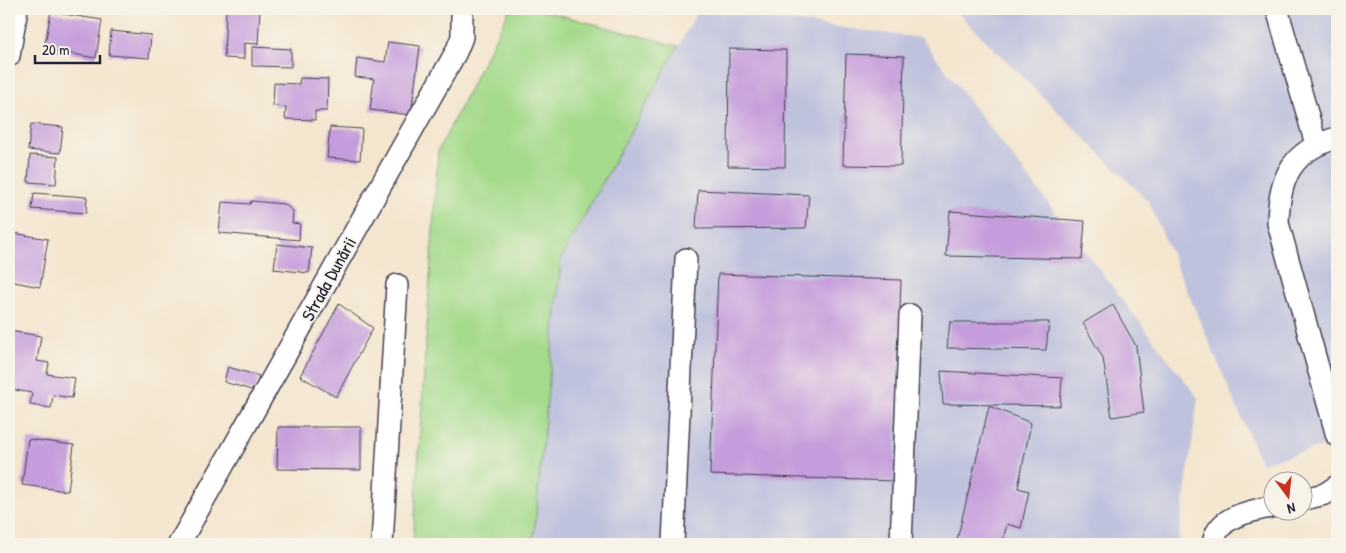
<svg xmlns="http://www.w3.org/2000/svg" width="1346" height="553" viewBox="0 0 1346 553" font-family="'Patrick Hand',sans-serif">
  <style>
    .industrial { fill: #bfc2dd }
    .green { fill: #a4da8b; stroke: #637e63 }
    .building { fill: #c59ddc }
    .lines { fill: none; stroke-linecap: round; stroke-linejoin: round }
    .minor-casing { stroke: #423f51; stroke-width: 24 }
    .minor { stroke: #fff; stroke-width: 21 }
    .labels { text-anchor: middle; stroke-width: 4; stroke-linejoin: round; paint-order: stroke }
    .street-label { font-size: 18px; fill: #22223b; stroke: #f7f3e8 }
  </style>
  <rect width="100%" height="100%" fill="#f7f3e8"/>
  <filter id="ink" filterUnits="userSpaceOnUse"><feTurbulence type="fractalNoise" baseFrequency=".02" numOctaves="2"/><feDisplacementMap in="SourceGraphic" scale="10" xChannelSelector="R" yChannelSelector="G"/><feConvolveMatrix kernelMatrix="1 2 1 2 8 2 1 2 1" color-interpolation-filters="sRGB"/></filter>
  <filter id="wash" filterUnits="userSpaceOnUse"><feTurbulence type="fractalNoise" baseFrequency=".0096" numOctaves="4" result="noise"/><feDisplacementMap in="SourceGraphic" scale="20" xChannelSelector="R" yChannelSelector="G"/><feGaussianBlur stdDeviation="1.12" result="paint"/><feColorMatrix in="noise" values="0 0 0 0 0 0 0 0 0 0 0 0 0 0 0 0 0 1.4 0 .05"/><feComposite in="paint" operator="in"/></filter>
  <g filter="url(#wash)">
    <rect width="100%" height="100%" fill="#f4e5ce"/>
    <path class="industrial" d="M 699,9 L 921,38 L 1198,398 L 1178,544 L 533,544 L 561,258 Z
      M 954,9 L 1337,9 L 1337,443 L 1261,463 L 1149,202 Z"/>
    <path class="green" d="M 510,9 L 537,9 L 678,46 L 561,258 L 533,544 L 413,544 L 438,151 Z"/>
    <g id="blocks">
      <path class="building" d="M 226,9 L 260,9 L 258,44 L 244,43 L 244,59 L 224,58 Z
        M 51,12 L 102,20 L 96,58 L 44,49 Z
        M 111,31 L 151,35 L 149,58 L 109,55 Z
        M 388,42 L 420,46 L 411,115 L 370,110 L 374,79 L 355,77 L 357,58 L 385,62 Z
        M 252,47 L 291,49 L 291,67 L 252,66 Z
        M 729,49 L 786,50 L 785,167 L 728,166 Z
        M 846,54 L 904,56 L 901,166 L 843,165 Z
        M 300,78 L 328,79 L 327,111 L 315,111 L 315,120 L 285,119 L 286,107 L 273,106 L 274,83 L 299,84 Z
        M 31,124 L 63,127 L 60,153 L 28,150 Z
        M 330,127 L 362,129 L 360,160 L 327,158 Z
        M 30,155 L 58,157 L 56,184 L 28,182 Z
        M 698,190 L 809,195 L 806,228 L 696,229 Z
        M 34,193 L 87,197 L 86,213 L 32,209 Z
        M 251,201 L 284,204 L 293,211 L 292,223 L 300,224 L 299,240 L 219,233 L 222,202 L 250,204 Z
        M 950,211 L 1085,221 L 1082,259 L 946,256 Z
        M 13,233 L 48,239 L 40,287 L 9,281 L 9,258 Z
        M 277,244 L 312,248 L 309,273 L 274,269 Z
        M 718,274 L 901,280 L 894,481 L 710,475 Z
        M 339,304 L 373,328 L 336,397 L 300,376 Z
        M 1113,305 L 1136,346 L 1144,412 L 1112,417 L 1103,358 L 1083,323 Z
        M 950,322 L 1049,322 L 1046,350 L 947,348 Z
        M 9,331 L 41,336 L 37,361 L 49,363 L 47,374 L 75,378 L 72,398 L 53,395 L 51,408 L 30,405 L 32,393 L 9,389 Z
        M 228,367 L 259,376 L 255,391 L 224,382 Z
        M 941,371 L 1062,378 L 1060,406 L 943,404 Z
        M 989,406 L 1031,423 L 1018,488 L 1029,491 L 1021,528 L 1007,524 L 1002,544 L 956,544 Z
        M 278,427 L 361,427 L 361,470 L 277,469 Z
        M 28,439 L 74,445 L 68,491 L 22,485 Z"/>
    </g>
  </g>
  <g filter="url(#ink)">
    <use href="#blocks" fill-opacity="0" stroke="#423f51" stroke-width="1"/>
    <g class="lines">
      <g class="minor-casing">
        <path id="minor" d="M 1277,9 L 1316,144
          M 9,56 L 17,9
          M 1337,138 C 1292,150 1279,177 1278,223 L 1337,436
          M 1304,499 L 1325,494 L 1337,486
          M 179,544 L 456,52 L 462,37 L 462,9
          M 382,544 L 397,285
          M 673,544 L 686,259
          M 901,544 L 910,315
          M 1213,544 C 1217,515 1250,512 1274,506"/>
      </g>
      <use href="#minor" class="minor"/>
    </g>
  </g>
  <g class="labels">
    <g class="street-label">
      <text transform="translate(329 279) rotate(-61)" y="6">Strada Dunării</text>
    </g>
  </g>
  <rect width="1346" height="553" fill="none" stroke="#f7f3e8" stroke-width="30"/>
  <g transform="translate(1288 496) rotate(165)"><circle r="24" fill="#f7f3e8" stroke="#a29fa3"/>
  <path d="M0-4L9 19L0 12L-9 19Z" fill="#c8321e"/>
  <text y="-8" font-size="14" font-weight="bold" text-anchor="middle" fill="#22223b">N</text>
  </g>
  <path d="M35 55v8h65v-8" fill="none" stroke="#22223b" stroke-width="2.5"/>
  <text x="42" y="55" font-size="15" fill="#22223b" stroke="#f7f3e8" stroke-width="4" paint-order="stroke">20 m</text>
</svg>
